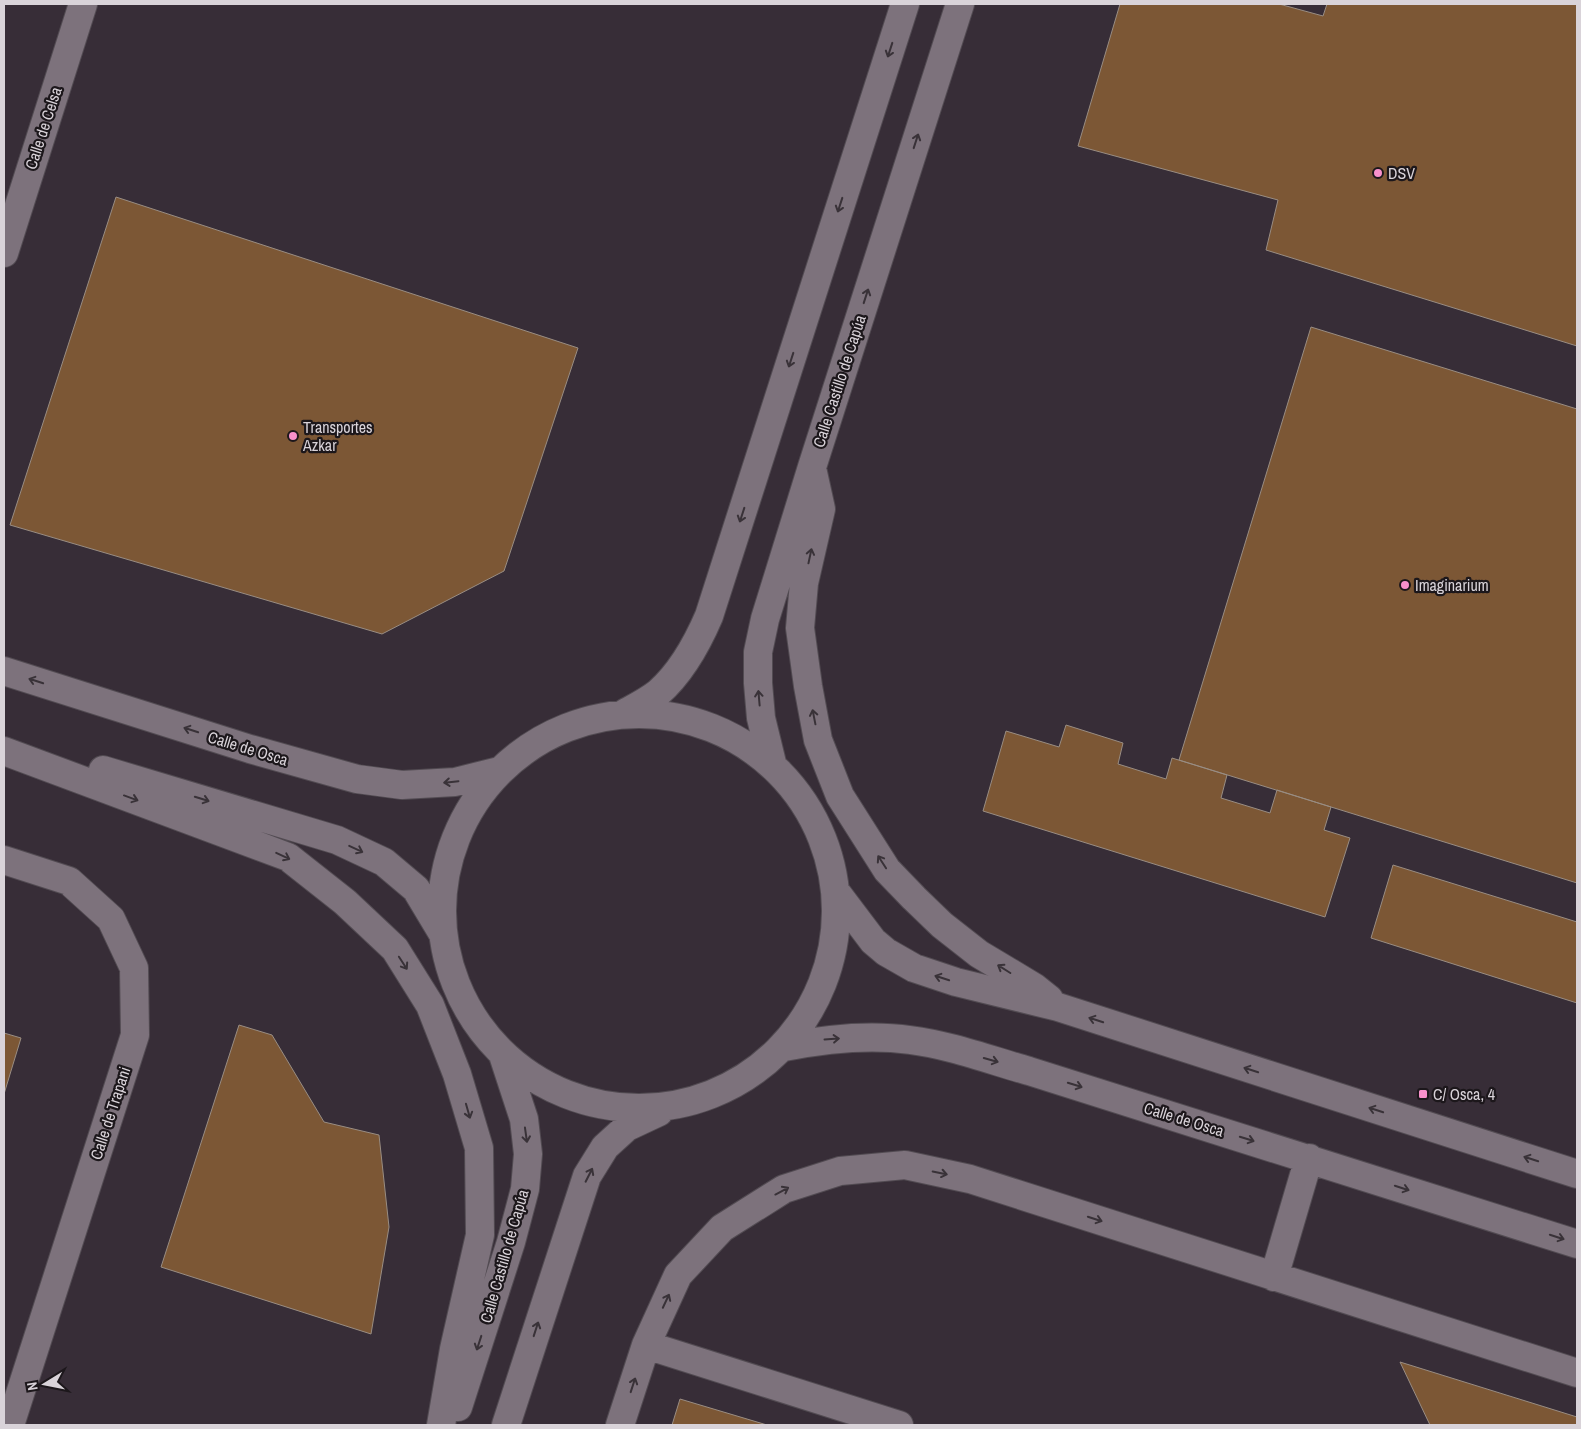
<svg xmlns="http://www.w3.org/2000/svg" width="1581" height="1429" viewBox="0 0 1581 1429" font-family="'Archivo Narrow',sans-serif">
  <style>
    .building { fill: #7c5735; stroke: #998d83 }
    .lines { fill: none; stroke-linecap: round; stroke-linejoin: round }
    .minor-casing { stroke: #524b52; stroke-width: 30 }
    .minor { stroke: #7d727c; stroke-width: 28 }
    .oneway { stroke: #393238 }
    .poi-dot { fill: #f890cb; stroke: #1c171b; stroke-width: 2 }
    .labels { text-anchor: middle; stroke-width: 4.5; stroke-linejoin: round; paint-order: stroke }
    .street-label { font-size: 16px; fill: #d9d3d9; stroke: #1c171b }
    .poi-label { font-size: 16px; fill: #d9d3d9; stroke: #1c171b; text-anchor: start }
  </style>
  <rect width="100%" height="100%" fill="#372d37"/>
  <path class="building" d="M 1120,4 L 1279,4 L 1323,16 L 1327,4 L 1577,4 L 1577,346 L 1266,250 L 1278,200 L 1078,146 Z
    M 116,197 L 578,348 L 504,571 L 382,634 L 10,525 Z
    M 1311,327 L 1577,409 L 1577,883 L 1179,760 Z
    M 1066,725 L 1123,743 L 1118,764 L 1166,779 L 1172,758 L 1227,775 L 1221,798 L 1270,813 L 1277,790 L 1331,807 L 1324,830 L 1350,838 L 1325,917 L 983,811 L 1006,731 L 1059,747 Z
    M 1393,865 L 1577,922 L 1577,1003 L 1371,938 Z
    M 239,1025 L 272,1035 L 324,1122 L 379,1135 L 389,1227 L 371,1334 L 161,1267 Z
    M 4,1033 L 21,1038 L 4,1094 Z
    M 1400,1362 L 1577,1417 L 1577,1425 L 1430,1425 Z
    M 680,1399 L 767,1425 L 672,1425 Z"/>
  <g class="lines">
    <g class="minor-casing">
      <path id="minor" d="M 4,253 L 83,4
        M 812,468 L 821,509 L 804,583 L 800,628 L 808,686 L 818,740 L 840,796 L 887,870 L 914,898 L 942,925 L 979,954 L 1034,987 L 1049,999
        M 4,671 L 250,749 L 357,779 L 402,785 L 455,782 L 499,771
        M 625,713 C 636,707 648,701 658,693 C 682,672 697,644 709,616 L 905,4
        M442 911a197 197 0 1 1 394 0a197 197 0 1 1-394 0Z
        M 4,751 L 288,857 L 345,902 L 395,949 L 430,1005 L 457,1074 L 479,1148 L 480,1235 L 454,1349 L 441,1425
        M 772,763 L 761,718 L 758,683 L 758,652 L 765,619 L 812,467 L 960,4
        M 103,770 L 337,840 L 384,862 L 416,889 L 443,934
        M 4,860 L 69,881 L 111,919 L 134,968 L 135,1035 L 10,1425
        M 836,892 L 873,941 L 886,952 L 914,968 L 956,982 L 1058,1007 L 1577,1174
        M 784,1047 C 825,1039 868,1034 910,1040 C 950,1045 990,1060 1029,1071 L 1577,1244
        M 1274,1277 L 1309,1158
        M 646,1345 L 899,1425
        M 458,1407 L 511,1242 L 525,1189 L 528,1154 L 524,1119 L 503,1055
        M 506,1425 L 587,1176 L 605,1147 L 627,1127 L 659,1112
        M 620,1425 L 646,1345 L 678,1275 L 722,1228 L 784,1189 L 840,1171 L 905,1165 L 970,1179 L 1577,1373"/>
    </g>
    <use href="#minor" class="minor"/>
  </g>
  <defs><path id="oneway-shaft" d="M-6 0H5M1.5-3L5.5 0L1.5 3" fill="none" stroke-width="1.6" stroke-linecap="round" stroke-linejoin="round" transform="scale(1.25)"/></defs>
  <g class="oneway">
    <use href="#oneway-shaft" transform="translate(890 50) rotate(108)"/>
    <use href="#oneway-shaft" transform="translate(916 141) rotate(-72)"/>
    <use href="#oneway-shaft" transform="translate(840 205) rotate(108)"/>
    <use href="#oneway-shaft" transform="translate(866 296) rotate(-72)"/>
    <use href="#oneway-shaft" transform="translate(791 360) rotate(108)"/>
    <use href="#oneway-shaft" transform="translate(742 515) rotate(108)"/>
    <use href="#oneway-shaft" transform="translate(810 556) rotate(-78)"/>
    <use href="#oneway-shaft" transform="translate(36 681) rotate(-162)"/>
    <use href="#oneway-shaft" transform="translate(759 698) rotate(-95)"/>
    <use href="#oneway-shaft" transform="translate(814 717) rotate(-101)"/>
    <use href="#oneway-shaft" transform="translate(191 730) rotate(-162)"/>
    <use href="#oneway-shaft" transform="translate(451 782) rotate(174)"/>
    <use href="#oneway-shaft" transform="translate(131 798) rotate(20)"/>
    <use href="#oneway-shaft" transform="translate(202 799) rotate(17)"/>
    <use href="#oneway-shaft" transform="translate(356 849) rotate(25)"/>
    <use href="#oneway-shaft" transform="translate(283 856) rotate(25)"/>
    <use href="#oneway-shaft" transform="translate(882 862) rotate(-123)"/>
    <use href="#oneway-shaft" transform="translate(403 963) rotate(57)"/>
    <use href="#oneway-shaft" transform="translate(1004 969) rotate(-148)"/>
    <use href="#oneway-shaft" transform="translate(942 978) rotate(-162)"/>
    <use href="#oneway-shaft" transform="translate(1096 1020) rotate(-162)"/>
    <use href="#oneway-shaft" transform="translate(832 1039) rotate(-4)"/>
    <use href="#oneway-shaft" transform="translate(991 1060) rotate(16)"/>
    <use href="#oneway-shaft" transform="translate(1251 1070) rotate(-162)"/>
    <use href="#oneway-shaft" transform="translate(1075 1085) rotate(17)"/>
    <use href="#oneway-shaft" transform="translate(1376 1110) rotate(-162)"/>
    <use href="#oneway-shaft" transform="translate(468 1111) rotate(74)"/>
    <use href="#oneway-shaft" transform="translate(526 1135) rotate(82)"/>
    <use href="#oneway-shaft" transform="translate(1247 1139) rotate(17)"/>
    <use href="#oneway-shaft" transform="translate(1531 1159) rotate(-162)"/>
    <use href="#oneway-shaft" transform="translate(940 1173) rotate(12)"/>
    <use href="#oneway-shaft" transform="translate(589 1175) rotate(-63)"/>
    <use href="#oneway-shaft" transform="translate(1402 1188) rotate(18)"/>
    <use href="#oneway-shaft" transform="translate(782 1191) rotate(-28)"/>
    <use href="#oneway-shaft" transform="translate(1095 1219) rotate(18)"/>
    <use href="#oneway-shaft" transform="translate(1557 1237) rotate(18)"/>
    <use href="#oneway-shaft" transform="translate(666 1301) rotate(-65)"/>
    <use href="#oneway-shaft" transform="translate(536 1329) rotate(-72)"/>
    <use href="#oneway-shaft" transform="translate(479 1343) rotate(108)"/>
    <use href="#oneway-shaft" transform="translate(633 1385) rotate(-72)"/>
  </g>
  <g class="poi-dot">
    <circle cx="1378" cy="173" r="5"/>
    <circle cx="293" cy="436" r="5"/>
    <circle cx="1405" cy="585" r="5"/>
    <rect x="1418" y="1089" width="10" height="10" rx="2.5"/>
  </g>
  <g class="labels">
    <g class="street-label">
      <text transform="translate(43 128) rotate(-72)" y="6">Calle de Celsa</text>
      <text transform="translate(839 381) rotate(-72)" y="6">Calle Castillo de Capúa</text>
      <text transform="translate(248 748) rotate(17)" y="6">Calle de Osca</text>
      <text transform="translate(110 1113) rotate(-72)" y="6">Calle de Trapani</text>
      <text transform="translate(1184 1119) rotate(17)" y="6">Calle de Osca</text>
      <text transform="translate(504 1256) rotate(-74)" y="6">Calle Castillo de Capúa</text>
    </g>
    <g class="poi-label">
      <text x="1388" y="179">DSV</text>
      <text x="303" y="433">Transportes<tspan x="303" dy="18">Azkar</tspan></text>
      <text x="1415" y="591">Imaginarium</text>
      <text x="1433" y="1100">C/ Osca, 4</text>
    </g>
  </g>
  <rect width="1581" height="1429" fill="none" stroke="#d9d3d9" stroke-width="10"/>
  <g transform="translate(45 1384) rotate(260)" stroke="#1c171b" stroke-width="4" paint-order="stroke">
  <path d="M0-4L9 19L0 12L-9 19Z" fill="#d9d3d9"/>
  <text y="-8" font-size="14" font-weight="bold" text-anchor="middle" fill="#d9d3d9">N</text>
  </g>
</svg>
